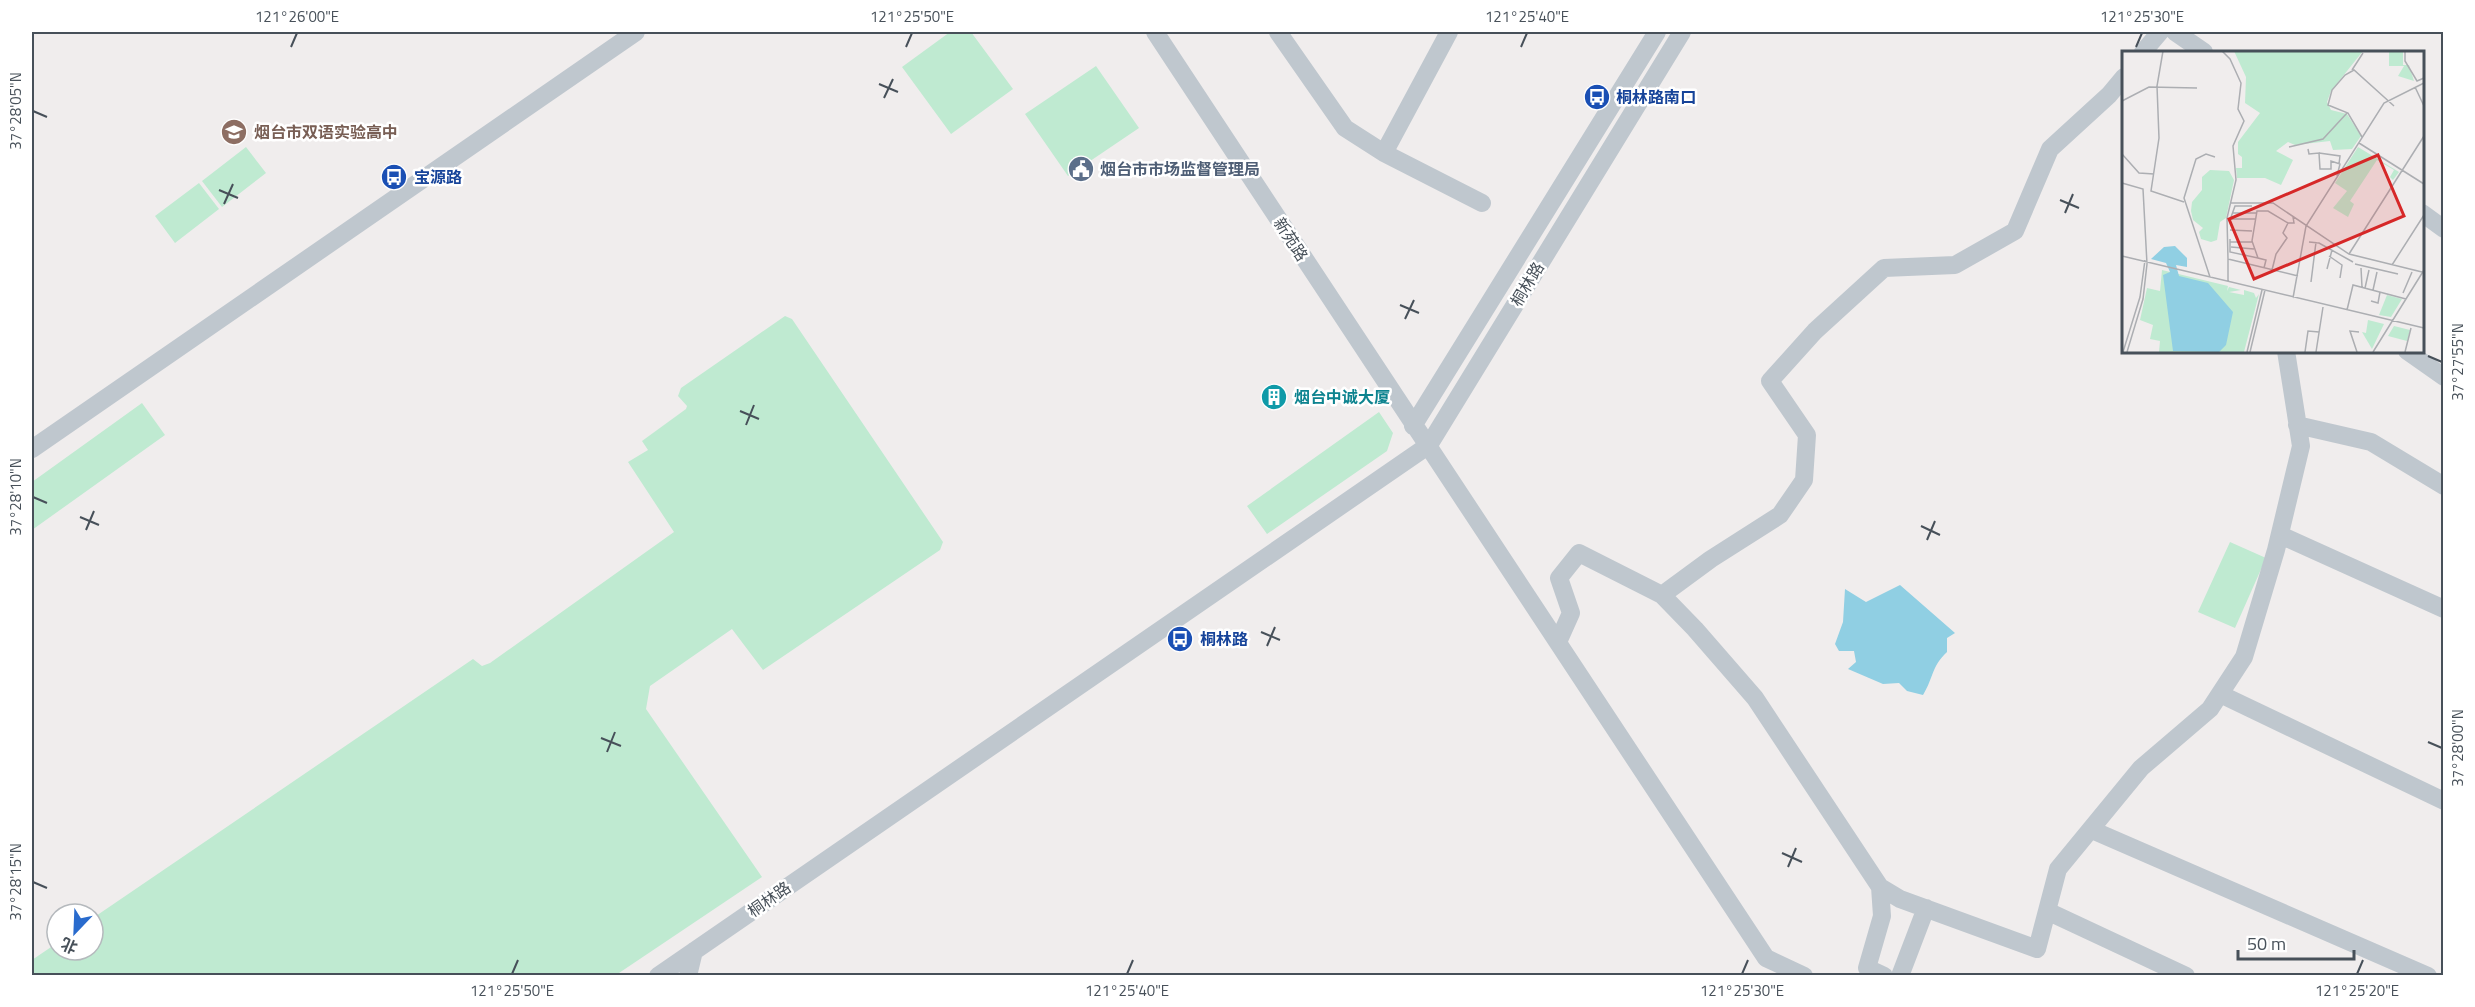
<svg xmlns="http://www.w3.org/2000/svg" width="2475" height="1007" viewBox="0 0 2475 1007" font-family="'Titillium Web','Noto Sans SC',sans-serif">
  <style>
    .green { fill: #bfead1 }
    .water { fill: #90cfe3 }
    .lines { fill: none; stroke-linecap: round; stroke-linejoin: round }
    .minor { stroke: #bfc7ce; stroke-width: 18 }
    .ticks { fill: none; stroke: #475059; stroke-width: 2 }
    .labels { text-anchor: middle; stroke-width: 5; stroke-linejoin: round; paint-order: stroke }
    .transit-label { font-size: 16px; font-weight: bold; fill: #164399; stroke: #fff; text-anchor: start }
    .education-label { font-size: 16px; font-weight: bold; fill: #785e54; stroke: #fff; text-anchor: start }
    .service-label { font-size: 16px; font-weight: bold; fill: #4e5e75; stroke: #fff; text-anchor: start }
    .street-label { font-size: 16px; fill: #475059; stroke: #fff }
    .culture-label { font-size: 16px; font-weight: bold; fill: #0d838f; stroke: #fff; text-anchor: start }
    .inset-road { fill: none; stroke: #acaeb2; stroke-width: 1.5 }
    .view { fill: #d62828; fill-opacity: 0.15; stroke: #d62828; stroke-width: 3 }
    .inset-edge { fill: none; stroke: #475059; stroke-width: 3 }
    .neatline { fill: none; stroke: #475059; stroke-width: 2 }
    .ticks-label { font-size: 15px; text-anchor: middle; fill: #475059 }
  </style>
  <rect width="100%" height="100%" fill="#f0eded"/>
  <path class="green" d="M 950,32 L 971,32 L 1013,89 L 951,134 L 902,67 Z
    M 1096,66 L 1139,128 L 1068,176 L 1025,114 Z
    M 246,147 L 266,173 L 222,207 L 202,181 Z
    M 199,183 L 219,209 L 175,243 L 155,216 Z
    M 785,316 L 792,319 L 943,542 L 940,550 L 763,670 L 732,629 L 650,686 L 646,709 L 762,877 L 616,975 L 32,975 L 32,960 L 57,943 L 57,950 L 93,950 L 93,918 L 473,659 L 482,666 L 490,663 L 674,532 L 628,462 L 648,450 L 642,441 L 686,409 L 687,406 L 678,396 L 681,388 Z
    M 142,403 L 165,435 L 32,530 L 32,482 Z
    M 1379,412 L 1393,433 L 1387,451 L 1267,534 L 1247,506 Z
    M 2230,542 L 2266,558 L 2235,628 L 2198,612 Z"/>
  <path class="water" d="M 1900,585 L 1955,633 L 1947,638 L 1947,652 C 1931,667 1934,677 1923,695 L 1907,691 L 1899,683 L 1883,684 L 1848,669 L 1856,662 L 1854,651 L 1839,651 L 1835,644 L 1843,622 L 1845,589 L 1866,602 Z"/>
  <g class="lines">
    <path class="minor" d="M 1155,32 L 1766,958 L 1804,976
      M 1278,32 L 1345,128 L 1384,153 L 1482,203
      M 2175,32 L 2204,52
      M 2143,52 L 2160,32
      M 1384,153 L 1449,32
      M 2422,213 L 2444,229
      M 2407,351 L 2444,377
      M 2297,425 L 2371,442 L 2444,486
      M 1413,426 L 1657,32
      M 32,449 L 636,32
      M 2280,535 L 2444,609
      M 1662,595 L 1711,559 L 1780,515 L 1804,480 L 1807,435 L 1770,381 L 1815,331 L 1884,268 L 1955,265 L 2015,231 L 2050,149 L 2109,95 L 2124,77
      M 1558,642 L 1571,613 L 1559,578 L 1579,553 L 1662,595 L 1695,629 L 1755,698 L 1880,887 L 1900,899 L 2037,949 L 2058,869 L 2141,768 L 2210,709 L 2244,657 L 2276,550 L 2301,446 L 2286,351
      M 2220,694 L 2444,801
      M 2092,830 L 2428,976
      M 1880,887 L 1882,916 L 1867,968 L 1884,976
      M 2047,911 L 2186,976
      M 658,976 L 1429,445 L 1682,32
      M 688,976 L 694,951
      M 1900,976 L 1926,908"/>
  </g>
  <path class="ticks" d="M 291,47 L 297,33M 906,47 L 912,33M 1521,47 L 1527,33M 2136,47 L 2142,33M 879,84 L 898,92M 884,98 L 893,79M 33,111 L 47,117M 219,190 L 238,198M 2060,200 L 2079,208M 224,204 L 233,184M 2065,213 L 2073,194M 1400,305 L 1419,313M 1405,319 L 1414,300M 2428,356 L 2442,362M 740,411 L 759,419M 746,425 L 754,405M 33,497 L 47,503M 80,517 L 99,525M 1921,526 L 1940,535M 86,530 L 94,511M 1927,540 L 1935,521M 1261,632 L 1280,640M 1267,646 L 1275,627M 601,738 L 621,746M 2428,742 L 2442,748M 607,752 L 615,732M 1782,853 L 1802,862M 1788,867 L 1796,848M 33,882 L 47,888M 512,974 L 518,960M 1127,974 L 1133,960M 1742,974 L 1748,960M 2357,974 L 2363,960"/>
  <defs>
    <g id="bus-disc" transform="scale(1.35)"><circle r="9.5" fill="#1a4fb4" stroke="#fff"/><path d="M-5-6H5V4H4V6H2V4H-2V6H-4V4H-5ZM-3.5-4V0h7V-4ZM-3.5 1.2v1.5H-2V1.2ZM2 1.2v1.5H3.5V1.2Z" fill="#fff"/></g>
    <g id="school-disc" transform="scale(1.35)"><circle r="9.5" fill="#8d6e63" stroke="#fff"/><path d="M0-5L7-2L0 1L-7-2ZM-4 1L0 2.5L4 1V4Q0 6-4 4Z" fill="#fff"/></g>
    <g id="civic-disc" transform="scale(1.35)"><circle r="9.5" fill="#5c6f8a" stroke="#fff"/><path d="M-.6-6.5H3V-4.5H.6V-3L4-1V1h2V6H-6V1h2V-1L-.6-3ZM-1.2 2.5V6h2.4V2.5Z" fill="#fff"/></g>
    <g id="building-disc" transform="scale(1.35)"><circle r="9.5" fill="#0f9aa8" stroke="#fff"/><path d="M-4-6H4V6H1V3H-1V6H-4ZM-2.5-4.3h1.7v1.8h-1.7ZM.8-4.3h1.7v1.8H.8ZM-2.5-1h1.7V.8h-1.7ZM.8-1h1.7V.8H.8Z" fill="#fff"/></g>
  </defs>
  <g fill-rule="evenodd">
    <use href="#bus-disc" x="1597" y="97"/>
    <use href="#school-disc" x="234" y="132"/>
    <use href="#civic-disc" x="1081" y="169"/>
    <use href="#bus-disc" x="394" y="177"/>
    <use href="#building-disc" x="1274" y="397"/>
    <use href="#bus-disc" x="1180" y="639"/>
  </g>
  <g class="labels">
    <g class="transit-label">
      <text x="1616" y="103">桐林路南口</text>
      <text x="414" y="183">宝源路</text>
      <text x="1200" y="645">桐林路</text>
    </g>
    <g class="education-label">
      <text x="254" y="138">烟台市双语实验高中</text>
    </g>
    <g class="service-label">
      <text x="1100" y="175">烟台市市场监督管理局</text>
    </g>
    <g class="street-label">
      <text transform="translate(1291 239) rotate(57)" y="6">新苑路</text>
      <text transform="translate(1527 284) rotate(-59)" y="6">桐林路</text>
      <text transform="translate(769 899) rotate(-35)" y="6">桐林路</text>
    </g>
    <g class="culture-label">
      <text x="1294" y="403">烟台中诚大厦</text>
    </g>
  </g>
  <g transform="translate(2122 51)">
    <rect width="302" height="302" fill="#f0eded"/>
    <path d="M 112,0 L 241,0 L 209,40 L 205,51 L 209,59 L 225,63 L 239,85 L 230,98 L 211,99 L 208,90 L 173,94 L 166,91 L 154,100 L 171,109 L 159,134 L 143,127 L 115,127 L 114,117 L 120,117 L 120,106 L 116,103 L 116,91 L 138,62 L 123,52 L 124,26 ZM 267,0 L 281,0 L 281,14 L 287,14 L 292,30 L 276,25 L 282,15 L 267,15 ZM 236,96 L 277,121 L 271,129 L 268,126 L 272,119 L 255,109 L 228,150 L 232,153 L 226,166 L 211,157 L 225,140 L 213,132 ZM 88,119 L 107,120 L 112,129 L 104,167 L 98,171 L 95,189 L 89,191 L 79,188 L 77,181 L 81,177 L 71,169 L 69,160 L 70,151 L 80,139 L 80,126 ZM 40,219 L 106,235 L 105,240 L 107,236 L 119,239 L 107,241 L 122,244 L 122,239 L 132,242 L 134,247 L 137,243 L 122,301 L 37,301 L 38,290 L 28,288 L 31,274 L 18,269 L 25,237 L 38,240 ZM 265,244 L 280,248 L 269,266 L 257,264 ZM 246,269 L 262,273 L 250,298 L 240,281 L 244,282 ZM 272,275 L 288,279 L 285,290 L 266,285 Z" fill="#bfead1"/>
    <path d="M 53,195 L 65,207 L 65,216 L 54,214 L 57,225 L 86,232 L 111,261 L 104,294 L 97,301 L 51,300 L 41,224 L 48,221 L 44,212 L 29,208 L 42,196 Z" fill="#90cfe3"/>
    <path class="inset-road" d="M 41,0 L 35,35 L 37,87 L 29,140 L 62,151M 100,0 L 108,8 L 119,32 L 116,58 L 122,70 L 111,95 L 114,129 L 105,167 L 106,208M 283,0 L 283,10 L 295,30 L 302,27M 230,19 L 241,2M 293,36 L 302,55M 0,50 L 27,36 L 75,37M 240,86 L 226,62 L 206,54 L 210,39 L 223,24 L 232,19 L 272,55M 237,92 L 302,133M 167,96 L 201,88 L 225,62M 186,98 L 187,103 L 197,102 L 198,118 L 209,118 L 209,110 L 218,113 L 215,125M 197,102 L 218,105 L 217,113M 0,103 L 17,122 L 32,123M 0,132 L 21,138 L 25,213 L 21,248 L 5,301M 109,152 L 151,152 L 227,203 L 300,221M 110,162 L 135,162M 108,168 L 134,168M 108,169 L 113,155 L 130,155M 108,179 L 130,180M 108,188 L 108,201 L 136,207M 108,191 L 131,191M 187,191 L 197,192 L 231,211M 109,196 L 132,198M 227,203 L 302,85M 0,205 L 302,277M 207,205 L 220,214 L 218,227M 233,213 L 276,223M 270,214 L 302,164M 142,217 L 144,209 L 136,207 L 130,190 L 135,160 L 146,160 L 166,172 L 172,172 L 171,166M 239,217 L 240,236M 205,218 L 210,199M 150,219 L 154,203 L 165,187 L 161,182 L 166,172M 88,226 L 62,147 L 74,108 L 84,103 L 93,106M 106,230 L 106,208 L 176,225M 189,231 L 194,191M 243,237 L 247,219M 251,239 L 255,221M 281,242 L 290,221M 171,247 L 184,175 L 262,52 L 302,32M 249,250 L 256,252 L 258,241M 225,259 L 231,234 L 284,248M 1,301 L 18,246 L 23,209M 125,301 L 140,239M 128,301 L 143,239M 183,301 L 186,280 L 197,281M 194,301 L 201,256M 235,301 L 228,280 L 237,281M 251,301 L 302,219M 283,301 L 289,277"/>
    <path class="view" d="M 256,104 L 282,165 L 132,228 L 107,168 Z"/>
    <rect width="302" height="302" class="inset-edge"/>
  </g>
  <rect width="2475" height="1007" fill="none" stroke="#ffffff" stroke-width="66"/>
  <g transform="translate(75 932) rotate(203)"><circle r="28" fill="#ffffff" stroke="#b5b9bd" stroke-width="1.5"/>
  <path d="M0-4.5L10 22L0 15L-10 22Z" fill="#296bcd"/>
  <text y="-9" font-size="16" font-weight="bold" text-anchor="middle" fill="#475059">北</text>
  </g>
  <path d="M2238 950v9h116v-9" fill="none" stroke="#475059" stroke-width="3"/>
  <text x="2247" y="950" font-size="18" fill="#475059" stroke="#ffffff" stroke-width="4.5" paint-order="stroke">50 m</text>
  <rect x="33" y="33" width="2409" height="941" class="neatline"/>
  <g class="ticks-label">
    <text x="297" y="22">121°26'00"E</text>
    <text x="912" y="22">121°25'50"E</text>
    <text x="1527" y="22">121°25'40"E</text>
    <text x="2142" y="22">121°25'30"E</text>
    <text transform="translate(16 111) rotate(-90)" y="5">37°28'05"N</text>
    <text transform="translate(2458 362) rotate(-90)" y="5">37°27'55"N</text>
    <text transform="translate(16 497) rotate(-90)" y="5">37°28'10"N</text>
    <text transform="translate(2458 748) rotate(-90)" y="5">37°28'00"N</text>
    <text transform="translate(16 882) rotate(-90)" y="5">37°28'15"N</text>
    <text x="512" y="996">121°25'50"E</text>
    <text x="1127" y="996">121°25'40"E</text>
    <text x="1742" y="996">121°25'30"E</text>
    <text x="2357" y="996">121°25'20"E</text>
  </g>
</svg>
